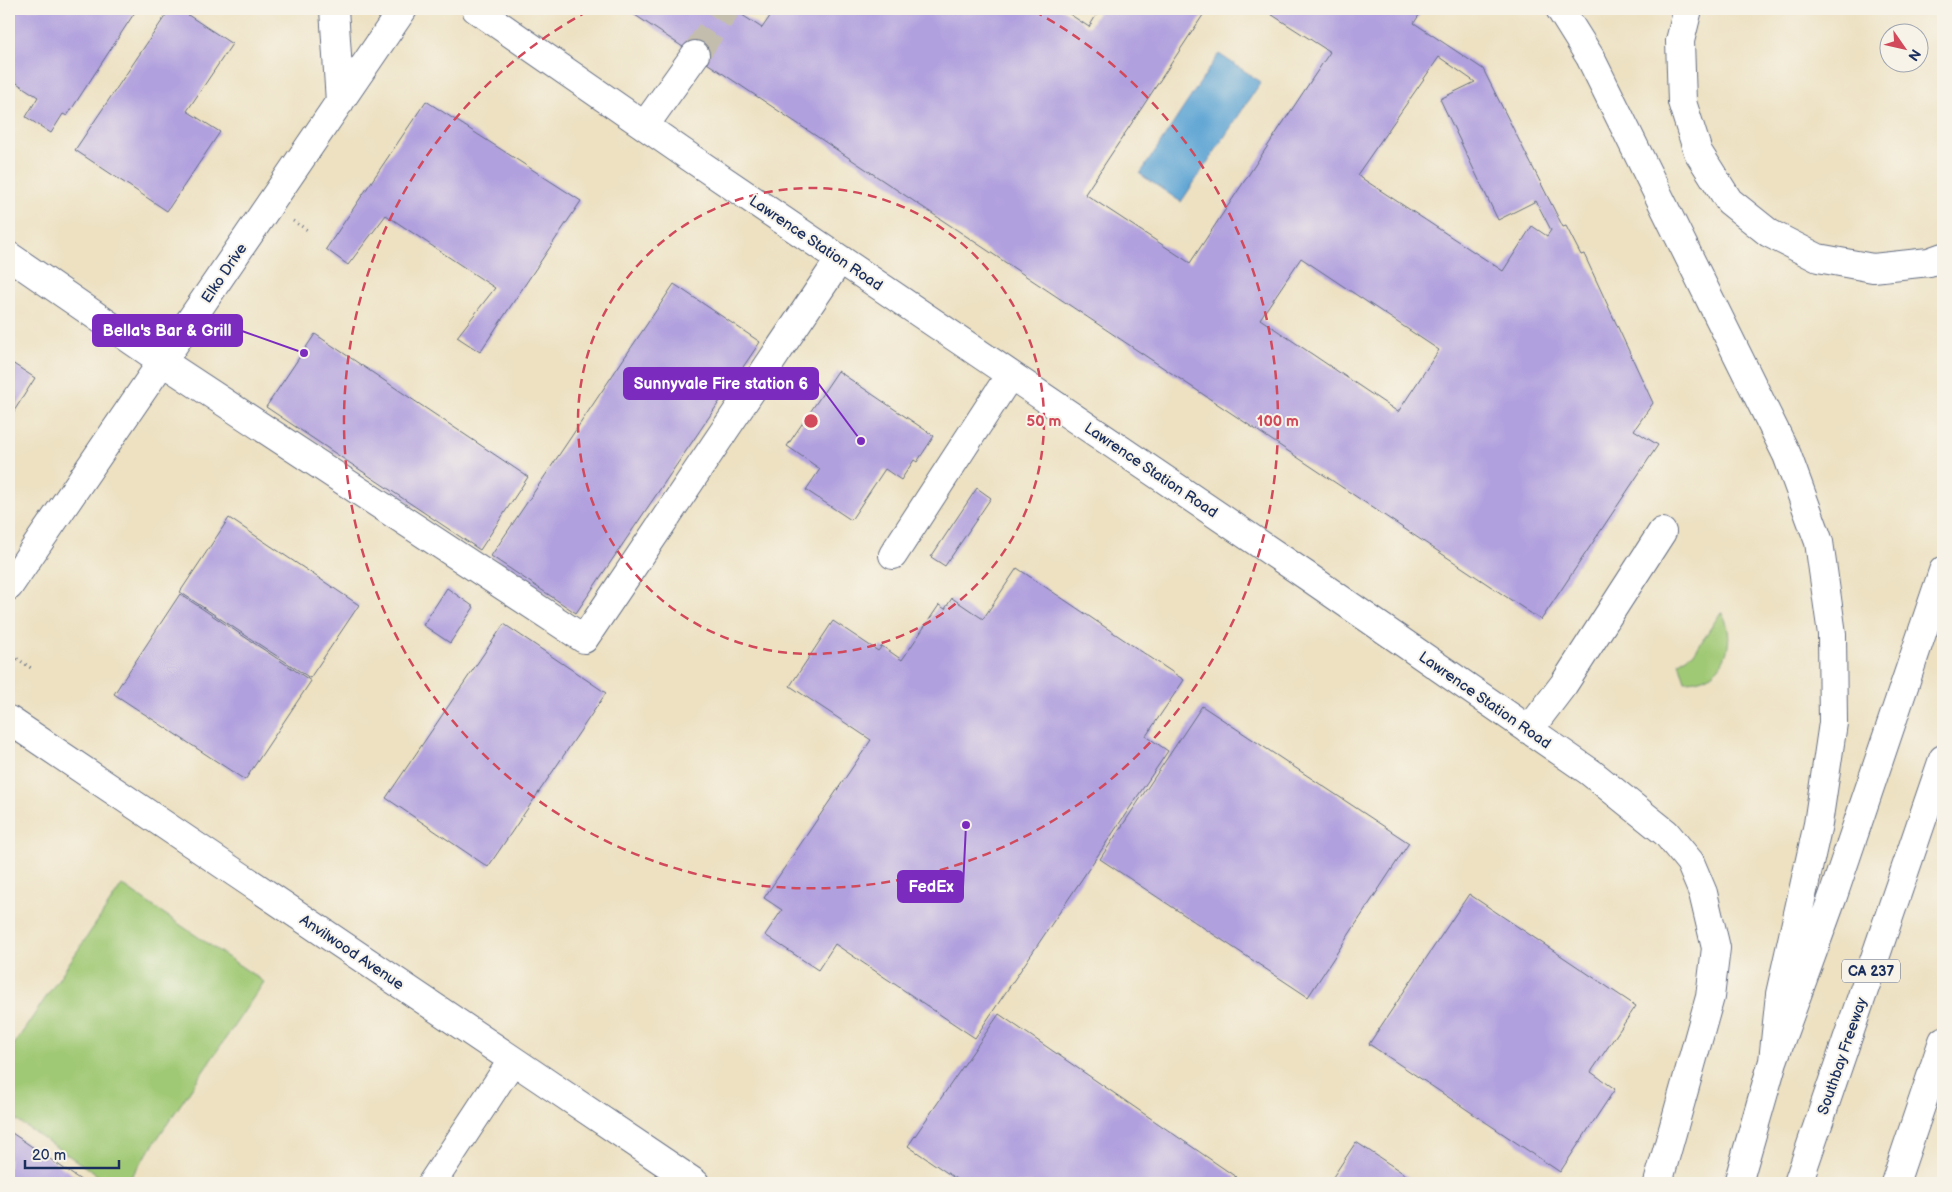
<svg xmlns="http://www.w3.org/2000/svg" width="1952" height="1192" viewBox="0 0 1952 1192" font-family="'Balsamiq Sans',sans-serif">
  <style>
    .green { fill: #a0c975; stroke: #5e7c6a }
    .water { fill: #5fa5d4; stroke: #3d6a99 }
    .building { fill: #b1a0de; fill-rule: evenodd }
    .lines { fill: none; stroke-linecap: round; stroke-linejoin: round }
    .minor-tunnel { stroke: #c3bdae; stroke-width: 28; stroke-dasharray: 28 14; stroke-linecap: butt }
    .minor-casing { stroke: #646d81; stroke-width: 30 }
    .highway-casing { stroke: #646d81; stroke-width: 30 }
    .path { stroke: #646d81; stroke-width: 3; stroke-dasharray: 1 4; stroke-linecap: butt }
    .minor { stroke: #fff; stroke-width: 28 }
    .highway { stroke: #fff; stroke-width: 28 }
    .ring { fill: none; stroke: #d1495b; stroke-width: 2.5; stroke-dasharray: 9 6 }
    .labels { text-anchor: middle; stroke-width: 4; stroke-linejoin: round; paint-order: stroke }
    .shield { fill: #f7f3e8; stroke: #5d6a87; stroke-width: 1 }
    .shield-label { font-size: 14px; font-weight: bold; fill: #1b2f5e }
    .street-label { font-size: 15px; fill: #1b2f5e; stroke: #f7f3e8 }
    .centre { fill: #d1495b; stroke: #f7f3e8; stroke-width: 2.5 }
    .ring-label { font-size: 15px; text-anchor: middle; font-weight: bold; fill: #d1495b; stroke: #f7f3e8; stroke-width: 4; stroke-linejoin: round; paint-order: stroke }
    .leader { fill: none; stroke: #7b2cbf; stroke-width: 2 }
    .callout-dot { fill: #7b2cbf; stroke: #f7f3e8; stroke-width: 2 }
    .callout { fill: #7b2cbf; stroke: #7b2cbf; stroke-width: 2 }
    .callout-label { font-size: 16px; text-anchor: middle; font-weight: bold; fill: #fff }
  </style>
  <rect width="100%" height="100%" fill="#f7f3e8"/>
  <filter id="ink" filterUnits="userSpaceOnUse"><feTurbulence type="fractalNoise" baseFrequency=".02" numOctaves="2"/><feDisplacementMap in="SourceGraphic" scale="10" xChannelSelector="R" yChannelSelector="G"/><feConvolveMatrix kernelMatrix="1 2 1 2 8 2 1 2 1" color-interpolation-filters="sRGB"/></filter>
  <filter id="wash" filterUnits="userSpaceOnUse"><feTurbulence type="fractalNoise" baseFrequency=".0096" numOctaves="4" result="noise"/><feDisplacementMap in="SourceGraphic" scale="20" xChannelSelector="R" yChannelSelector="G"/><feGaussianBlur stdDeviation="1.12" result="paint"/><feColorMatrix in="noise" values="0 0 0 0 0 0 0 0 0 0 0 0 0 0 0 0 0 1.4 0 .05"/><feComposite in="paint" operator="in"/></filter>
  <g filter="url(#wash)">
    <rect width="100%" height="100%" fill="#ede1c2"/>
    <path class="green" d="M 1721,612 C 1733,628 1731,657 1715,671 C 1707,678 1695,681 1685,681 L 1679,662 L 1695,652 Z
      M 122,885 L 264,982 L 127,1183 L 109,1183 L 9,1115 L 9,1052 Z"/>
    <path class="water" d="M 1219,54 L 1261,82 L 1181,202 L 1140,174 Z"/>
    <g id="blocks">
      <path class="building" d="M 9,9 L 137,9 L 67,116 L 63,114 L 51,133 L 26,117 L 38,97 L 9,78 Z
        M 170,9 L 179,9 L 232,44 L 187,111 L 220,132 L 167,211 L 75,150 Z
        M 626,9 L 733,9 L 762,28 L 775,9 L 1062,9 L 1089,27 L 1100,9 L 1207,9 L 1085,194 L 1190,263 L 1330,52 L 1263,9 L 1423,9 L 1414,23 L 1483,69 L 1563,227 L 1566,226 L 1581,255 L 1584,254 L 1653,403 L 1634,430 L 1658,445 L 1541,620 ZM 1439,57 L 1475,82 L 1440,99 L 1498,220 L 1536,201 L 1551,230 L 1547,236 L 1532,226 L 1503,271 L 1357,175 ZM 1301,258 L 1439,350 L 1398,412 L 1260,319 Z
        M 426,101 L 581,201 L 480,352 L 457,337 L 495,288 L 386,215 L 348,265 L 326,249 Z
        M 674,284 L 760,342 L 576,613 L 491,556 Z
        M 315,334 L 528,477 L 480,550 L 266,407 Z
        M 9,361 L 35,378 L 9,419 Z
        M 838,371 L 934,436 L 917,462 L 914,460 L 901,480 L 885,469 L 851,520 L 806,490 L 820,469 L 787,446 Z
        M 977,488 L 991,498 L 945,566 L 931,557 Z
        M 229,518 L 359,605 L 310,678 L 180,592 Z
        M 1017,568 L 1184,680 L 1146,736 L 1168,751 L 975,1038 L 835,944 L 818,970 L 765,935 L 782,910 L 764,898 L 871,740 L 790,686 L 833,621 L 878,651 L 882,646 L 902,660 L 939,605 L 945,609 L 952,598 L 983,619 Z
        M 447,588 L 474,607 L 450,643 L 423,625 Z
        M 180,594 L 311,681 L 245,780 L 114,694 Z
        M 504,624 L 606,693 L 488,867 L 386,798 Z
        M 1202,706 L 1409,843 L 1308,997 L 1100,859 Z
        M 1469,894 L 1636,1006 L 1591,1072 L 1615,1089 L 1560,1172 L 1369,1044 Z
        M 999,1014 L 1236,1177 L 1232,1183 L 962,1183 L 908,1146 Z
        M 9,1131 L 85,1183 L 9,1183 Z
        M 1356,1142 L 1418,1183 L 1329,1183 Z"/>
    </g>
  </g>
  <g filter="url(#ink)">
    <use href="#blocks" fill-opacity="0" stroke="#646d81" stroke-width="1"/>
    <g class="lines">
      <path class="minor-tunnel" d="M 695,55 L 726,9"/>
      <g class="minor-casing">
        <path id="minor" d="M 334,9 L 340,102
          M 476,9 L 691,158 L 1307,576 L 1590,772 L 1666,833 L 1690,862 L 1703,893 L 1716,948 L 1710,997 L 1658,1183
          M 645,125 L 695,55
          M 9,256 L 163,362 L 584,639 L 840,259
          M 893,555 L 1010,375
          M 9,586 L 403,9
          M 9,720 L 695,1183
          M 1529,730 L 1564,684 L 1662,532
          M 432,1183 L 512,1061"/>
      </g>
      <g class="highway-casing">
        <path id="highway" d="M 1560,9 L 1590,57 L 1787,455 L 1819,542 L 1832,634 L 1833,723 L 1818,824 L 1780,994 L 1773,1061
          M 1688,9 L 1680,41 L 1682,102 L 1698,152 L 1729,201 L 1769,233 L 1818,258 L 1873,268 L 1929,262 L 1943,257
          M 1738,1183 L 1773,1061 L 1833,896 L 1943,571
          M 1798,1183 L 1943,759
          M 1895,1183 L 1943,1041"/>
      </g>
      <path class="path" d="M 293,221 L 309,231
        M 9,653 L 31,668"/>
      <use href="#minor" class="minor"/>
      <use href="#highway" class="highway"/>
    </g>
  </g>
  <g class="ring">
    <circle cx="811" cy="421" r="233"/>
    <path d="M1034 11A467 467 0 1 1 588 11"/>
  </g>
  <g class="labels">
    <rect class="shield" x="1842" y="959.5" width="58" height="23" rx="4"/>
    <g class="shield-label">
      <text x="1871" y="976">CA 237</text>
    </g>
    <g class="street-label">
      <text transform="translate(816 243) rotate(34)" y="5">Lawrence Station Road</text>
      <text transform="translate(224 273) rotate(-56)" y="5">Elko Drive</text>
      <text transform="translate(1151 470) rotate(34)" y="5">Lawrence Station Road</text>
      <text transform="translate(1485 700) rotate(35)" y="5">Lawrence Station Road</text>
      <text transform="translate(352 952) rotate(34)" y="5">Anvilwood Avenue</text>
      <text transform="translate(1842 1056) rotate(-71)" y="5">Southbay Freeway</text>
    </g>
  </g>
  <circle cx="811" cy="421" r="8" class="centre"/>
  <g class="ring-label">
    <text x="1044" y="426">50 m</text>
    <text x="1278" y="426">100 m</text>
  </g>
  <path class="leader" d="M304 353L242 331M861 441L818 383M966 825L963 887"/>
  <g class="callout-dot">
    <circle cx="304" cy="353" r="5"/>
    <circle cx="861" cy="441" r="5"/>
    <circle cx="966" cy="825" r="5"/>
  </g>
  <g class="callout">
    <rect x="93" y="315" width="149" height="31" rx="5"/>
    <rect x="624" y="368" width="194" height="31" rx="5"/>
    <rect x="898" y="871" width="65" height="31" rx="5"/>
  </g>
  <g class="callout-label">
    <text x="167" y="336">Bella's Bar &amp; Grill</text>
    <text x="721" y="389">Sunnyvale Fire station 6</text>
    <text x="931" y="892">FedEx</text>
  </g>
  <rect width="1952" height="1192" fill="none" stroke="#f7f3e8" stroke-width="30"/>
  <g transform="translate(1904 48) rotate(124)"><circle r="24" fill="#f7f3e8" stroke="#9fa5b1"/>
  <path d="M0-4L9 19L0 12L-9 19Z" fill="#d1495b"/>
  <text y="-8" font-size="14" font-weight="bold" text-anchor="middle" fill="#1b2f5e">N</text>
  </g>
  <path d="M25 1160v8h94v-8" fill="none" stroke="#1b2f5e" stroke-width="2.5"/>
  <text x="32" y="1160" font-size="15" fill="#1b2f5e" stroke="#f7f3e8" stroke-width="4" paint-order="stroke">20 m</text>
</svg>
